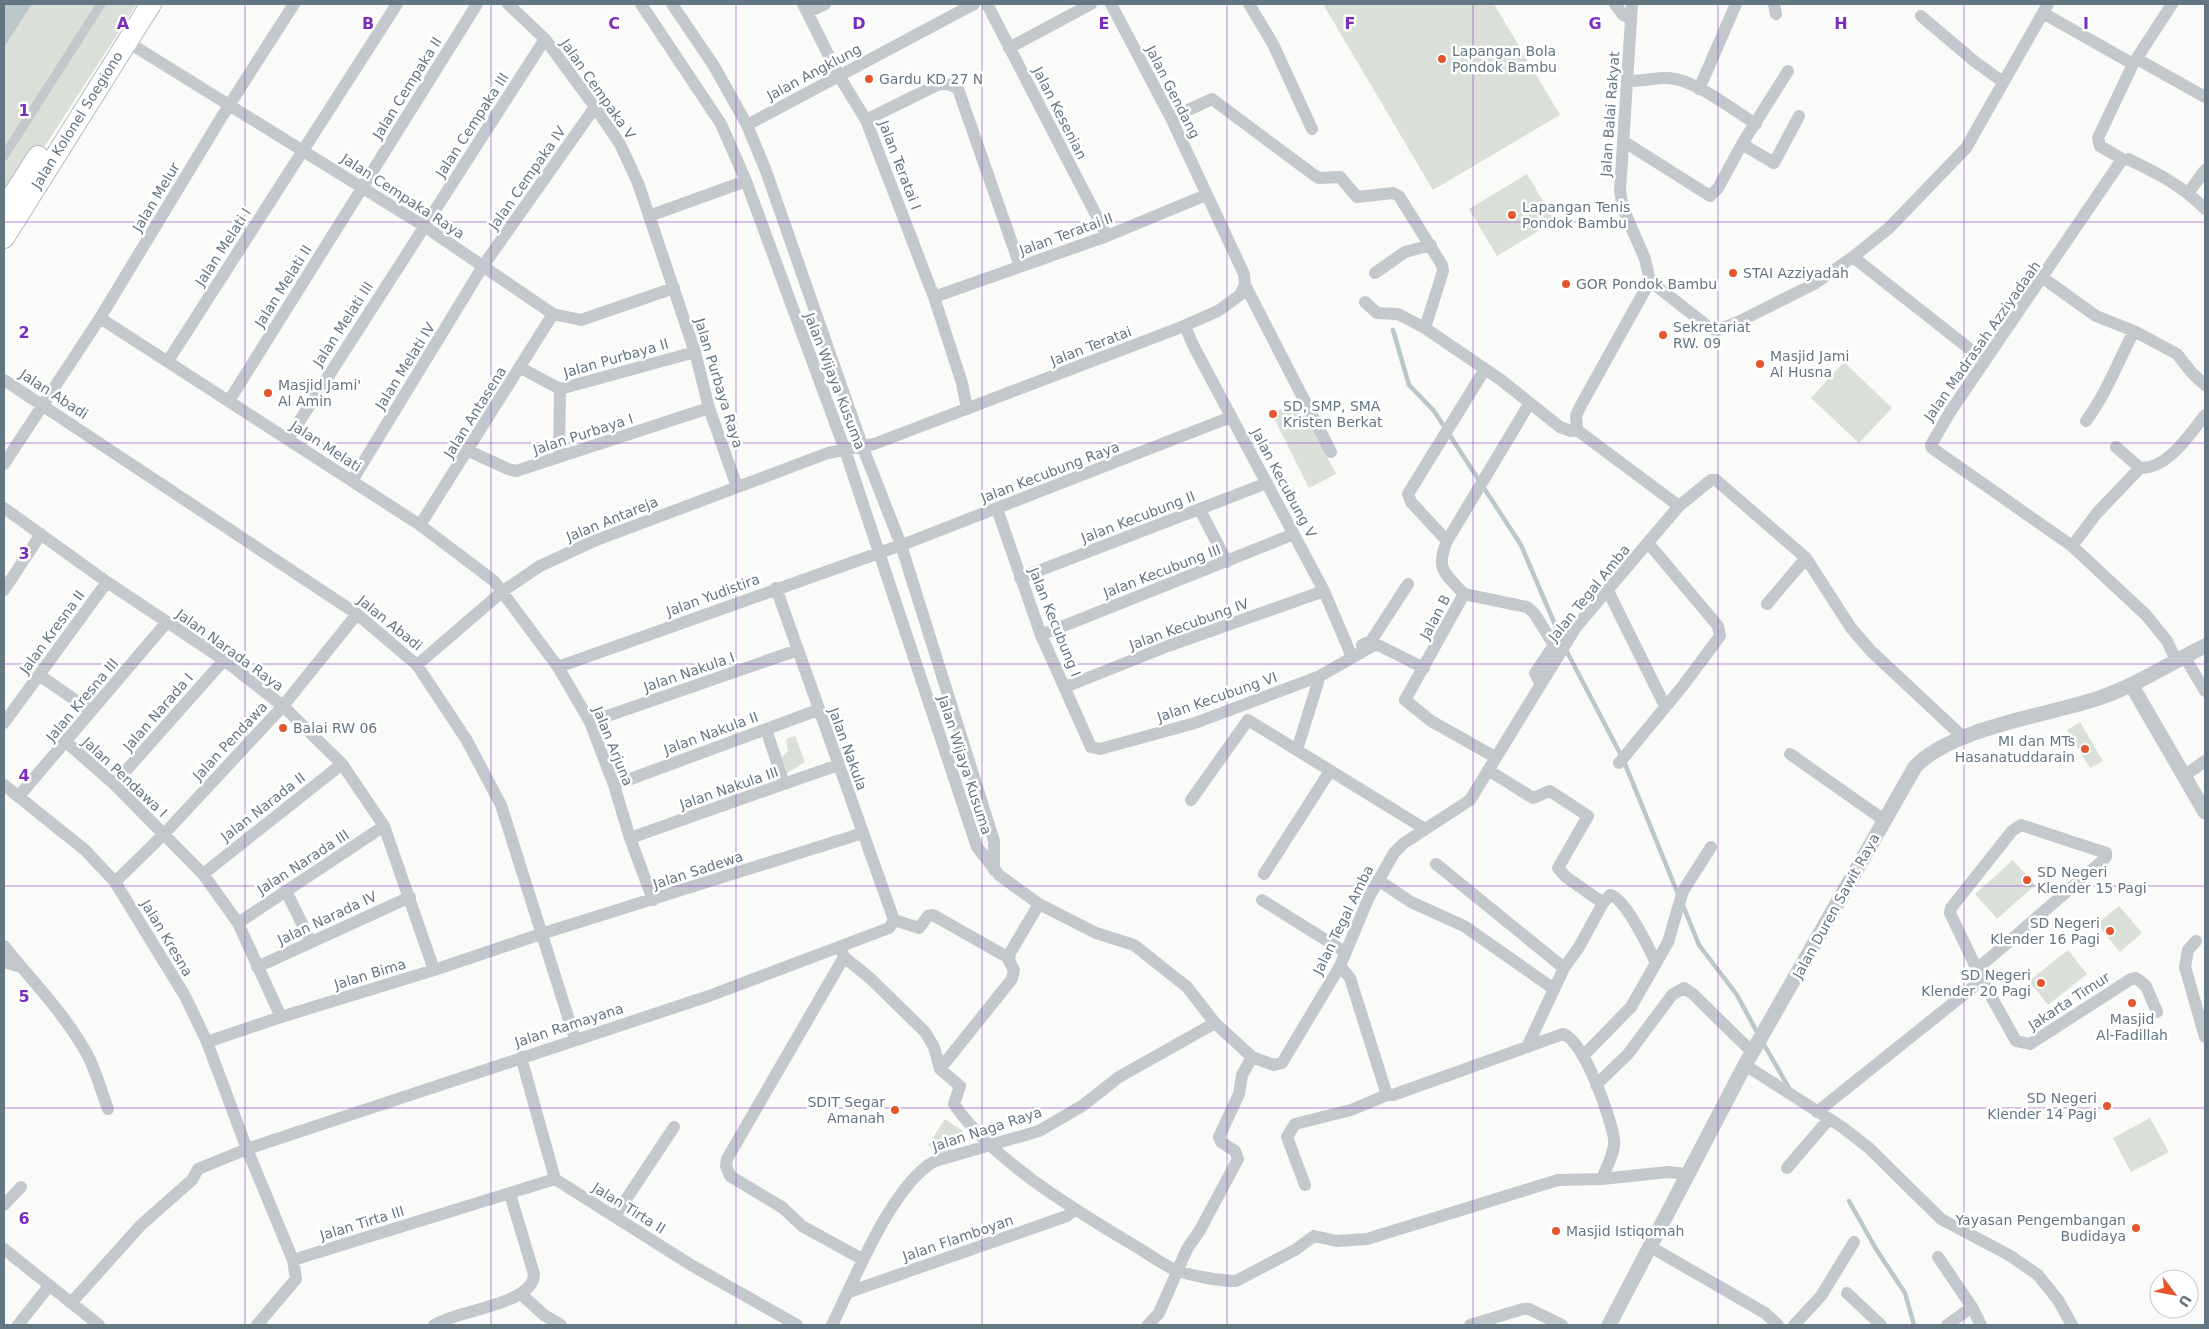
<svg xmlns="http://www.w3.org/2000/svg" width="2209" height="1329" viewBox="0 0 2209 1329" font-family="'DejaVu Sans',sans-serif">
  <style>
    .green { fill: #dadfd7 }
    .water { fill: #bbc7cb }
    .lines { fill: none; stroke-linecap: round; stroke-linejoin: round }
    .stream { stroke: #bbc7cb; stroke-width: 4.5 }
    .primary-casing { stroke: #b5babe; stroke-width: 22 }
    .pedestrian { stroke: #c3c8cc; stroke-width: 9 }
    .minor { stroke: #c3c8cc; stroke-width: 12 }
    .tertiary { stroke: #c3c8cc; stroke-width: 15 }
    .primary { stroke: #fff; stroke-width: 20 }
    .grid { fill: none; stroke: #7b2cbf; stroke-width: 1; stroke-opacity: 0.55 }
    .poi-dot { fill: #e4572e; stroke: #fff; stroke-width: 2 }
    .labels { text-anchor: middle; stroke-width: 5; stroke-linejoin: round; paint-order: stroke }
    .poi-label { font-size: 14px; fill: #657683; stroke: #fff; text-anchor: start }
    .street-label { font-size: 14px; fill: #657683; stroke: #fff }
    .grid-label { font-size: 16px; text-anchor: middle; font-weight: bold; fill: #7b2cbf; stroke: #fff; stroke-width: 5; stroke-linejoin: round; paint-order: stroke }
  </style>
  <rect width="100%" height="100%" fill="#fafaf8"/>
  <path class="green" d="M 4,4 L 101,4 L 4,152 Z
    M 102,4 L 137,4 L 4,209 L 4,155 Z
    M 1323,4 L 1494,4 L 1560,115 L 1433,190 Z
    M 1527,174 L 1555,221 L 1497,256 L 1469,209 Z
    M 1844,362 L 1892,408 L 1859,443 L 1811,398 Z
    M 1298,400 L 1336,474 L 1309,488 L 1272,414 Z
    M 2080,722 L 2103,761 L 2090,768 L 2067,730 Z
    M 795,736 L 805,762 L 787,773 L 781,758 L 788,751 L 786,739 Z
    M 2013,860 L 2035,885 L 1997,919 L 1975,894 Z
    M 2119,906 L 2142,933 L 2120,952 L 2097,924 Z
    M 2068,950 L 2087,974 L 2048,1005 L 2029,981 Z
    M 2150,1118 L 2169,1152 L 2131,1172 L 2113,1138 Z
    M 945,1119 L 963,1131 L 946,1157 L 928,1145 Z"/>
  <path class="water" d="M 4,4 L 32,4 L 4,47 Z"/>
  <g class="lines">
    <path class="stream" d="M 1393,330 L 1409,385 L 1434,411 L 1521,545 L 1565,648 L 1623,759 L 1678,894
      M 1682,903 L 1699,945 L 1737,995 L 1758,1034
      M 1762,1041 L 1789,1088
      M 1849,1201 L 1876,1249 L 1905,1293 L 1914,1325"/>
    <g class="primary-casing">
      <path id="primary" d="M 4,209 L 38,156
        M 4,238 L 151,4"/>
    </g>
    <path class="pedestrian" d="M 4,156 L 101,4"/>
    <path class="minor" d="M 508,4 L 545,39 L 595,107 L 620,144 L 638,183 L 695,352 L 709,408 L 737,487
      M 641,4 L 721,124 L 746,181 L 845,450 L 977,847 L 999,875 L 1039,904 L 1096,933 L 1134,945 L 1187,987 L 1215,1023 L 1252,1057 L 1274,1065 L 1282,1063 L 1340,966 L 1369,897 L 1394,853 L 1404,843 L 1470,800 L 1576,627 L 1679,506 L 1711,480 L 1716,480 L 1806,558 L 1851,628 L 1871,651 L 1964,738
      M 672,4 L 714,66 L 747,125 L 766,171 L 863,448 L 901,545 L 994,841 L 994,870
      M 803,4 L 839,76 L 866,120 L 934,297 L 962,383 L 967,409
      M 987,4 L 1107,236
      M 1249,4 L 1273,44 L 1312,129
      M 1615,4 L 1623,15 L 1631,19
      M 1632,4 L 1620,191 L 1623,208 L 1645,259 L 1650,281
      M 1774,4 L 1776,14
      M 808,12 L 825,4
      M 2043,13 L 2133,64
      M 1921,16 L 1974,61 L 2003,82
      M 126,41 L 424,226 L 553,314 L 581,320 L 674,288
      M 1009,48 L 1091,4
      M 2137,59 L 2205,97
      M 1788,71 L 1742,144 L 1774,163 L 1799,116
      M 1628,81 C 1640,81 1656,78 1667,78 C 1693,78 1733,110 1756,124
      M 1699,89 L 1736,4
      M 1171,118 L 1212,99 L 1314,175 L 1319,178 L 1340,177 L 1357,197 L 1393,193 L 1399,196 L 1442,265 L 1443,271 L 1425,328 L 1501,380 L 1560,427 L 1571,431 L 1577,430
      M 866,120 L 941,83 L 950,85 L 958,89 L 1020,266
      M 747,125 L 974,4
      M 1623,141 L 1710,196 L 1718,188 L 1742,144
      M 2121,161 L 1950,412 L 1931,445 L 1932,448 L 2072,546 L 2146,615 L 2167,641 L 2176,660
      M 2121,161 L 2119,157 L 2100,146 L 2098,138 L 2133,64 L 2172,4
      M 2121,161 L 2128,159 C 2157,173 2183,186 2205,209
      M 2189,192 L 2205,170
      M 649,216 L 746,181
      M 1853,257 L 1985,361
      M 1375,273 L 1405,252 L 1431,245
      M 2043,278 L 2096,316 L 2134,331 L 2177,354 L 2192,373 L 2205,385
      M 1650,281 L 1711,329 L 1718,330 L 1740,321 L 1814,284 L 1853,257 L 1889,228 L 1966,148 L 2048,4
      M 1650,281 L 1580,407 L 1576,416 L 1577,430 L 1679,506
      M 1245,285 L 1331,452
      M 934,297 L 1107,236 L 1206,195
      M 1365,302 L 1377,313 L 1398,314 L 1425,328
      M 100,318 L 420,525 L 494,581 L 558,667 L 590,722 L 614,785 L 630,838 L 653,900
      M 1185,326 L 1193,345 L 1324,591 L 1352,657
      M 168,361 L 397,4
      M 521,368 L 560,389 L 695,352
      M 4,380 L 357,614 L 417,665 L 466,739 L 501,805 L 575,1039
      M 229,401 L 477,4
      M 2086,421 C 2106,394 2118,362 2134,331
      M 288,439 L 545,39
      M 2116,447 L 2140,468 C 2168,469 2189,435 2205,415
      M 469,451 L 508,469 L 516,471 L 709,408
      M 559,457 L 560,389
      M 4,464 L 100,318 L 221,118 L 294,4
      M 352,481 L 483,266 L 595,107
      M 4,508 L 107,582 L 224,660 L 283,706 L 342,764 L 384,826 L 434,970
      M 997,509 L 1041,635 L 1091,747 L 1100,749 L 1195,723 L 1320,676 L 1374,645 L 1380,646 L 1424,668
      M 1200,510 L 1227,562
      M 420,525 L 553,314
      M 1447,541 L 1411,502 L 1408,494 L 1485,369
      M 2072,546 L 2097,513 L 2140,468
      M 1020,578 L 1267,483
      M 776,588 L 894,920
      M 4,590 L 41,534
      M 1608,591 L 1665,706
      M 1464,594 L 1527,607 L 1534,613 L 1554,645 L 1535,673 L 1540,683
      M 1767,604 L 1806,558
      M 1041,635 L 1294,534
      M 1362,645 L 1371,641 L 1408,584
      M 2184,656 L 2205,691
      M 417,665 L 503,591 L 540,566 L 594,541 L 828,453 L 874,444 L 1179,328 L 1218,311 L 1240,295 L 1245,285 L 1244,274 L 1171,118 L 1111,4
      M 558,667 L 907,543 L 1231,417
      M 39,675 L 91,711
      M 1065,687 L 1168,646 L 1324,591
      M 590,722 L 798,650
      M 4,723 L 107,582
      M 766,729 L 784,784
      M 66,742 L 114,784 L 203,874 L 238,923 L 281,1017
      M 1297,750 L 1320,676
      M 1790,754 L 1884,820
      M 1495,757 L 1431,721 L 1405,700 L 1464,594 C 1445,573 1435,570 1447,541 L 1529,404
      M 1619,763 L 1682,687 L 1720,636 L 1718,626 L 1649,544
      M 1488,770 L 1533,798 L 1550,791 L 1588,816 L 1558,868 L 1566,877 L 1603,903
      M 2184,776 L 2205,761
      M 114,784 L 224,660
      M 4,785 L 85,850 L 115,882 L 185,996 L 207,1042 L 247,1149 L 293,1260 L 555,1179
      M 614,785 L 818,710
      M 19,796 L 167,622
      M 1191,800 L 1248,720 L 1425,829
      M 630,838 L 838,765
      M 1436,864 L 1564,968
      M 203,874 L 342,764
      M 1264,874 L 1330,771
      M 1378,880 L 1411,902 L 1464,926 L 1554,989
      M 115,882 L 164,834 L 283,706 L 357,614
      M 286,891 L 311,942
      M 1262,900 L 1345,952
      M 894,920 L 919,928 L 928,916 L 933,915 L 1009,958
      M 238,923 L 384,826
      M 2196,941 L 2188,950 L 2185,967 L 2205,1037
      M 4,946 C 32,981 65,1014 87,1054 C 96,1071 101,1090 108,1109
      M 840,947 L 844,957 L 871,979 L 925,1032 L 934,1047 L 940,1069 L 960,1086 L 954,1104 C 992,1160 1072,1208 1130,1243 C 1145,1251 1160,1264 1176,1270 C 1191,1276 1221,1281 1236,1281 L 1295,1250 L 1314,1236 L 1337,1241 L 1367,1239 L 1558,1180 L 1602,1179 L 1668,1172 L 1686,1174
      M 844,957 L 727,1159 L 726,1166 L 730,1176 L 783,1208 L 802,1226 L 862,1259
      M 4,962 L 21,967
      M 1340,966 L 1350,978 L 1387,1095
      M 257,967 L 410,897
      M 1982,980 L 2016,1041 L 2030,1044 L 2131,979 L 2136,978 L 2146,986 L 2157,1012
      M 207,1042 L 281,1017 L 434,970 L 541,934 L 863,833
      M 1527,1047 L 1564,968 L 1579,947 L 1603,903 L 1610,895 C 1624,896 1650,950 1656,963
      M 1584,1055 L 1631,1007 L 1668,942 L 1683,891 L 1711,847
      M 521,1057 L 555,1179 L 691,1265 L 797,1325
      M 1745,1065 L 1842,1127 L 1869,1148 L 1941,1219 L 2009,1255 L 2038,1275 L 2058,1300 L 2072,1325
      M 940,1069 L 1012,979 L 1014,970 L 1009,961 L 1010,953 L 1039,904
      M 1596,1085 L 1628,1054 L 1672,995 L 1684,988 L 1693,994 L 1752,1052
      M 1817,1112 L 1982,980 L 1950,913 L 1951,908 L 2012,831 L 2021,825 L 2106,853 L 2106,857 L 2101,862 L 1977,969
      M 1787,1168 L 1829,1119
      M 1305,1185 L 1287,1137 L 1295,1124 L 1351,1110 L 1387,1095 L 1393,1095 L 1563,1034 C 1584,1040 1611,1118 1614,1139 C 1616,1150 1606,1168 1602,1179
      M 4,1205 L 21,1187
      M 615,1216 L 674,1127
      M 1649,1246 L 1765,1313 L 1778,1325
      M 4,1249 L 99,1325
      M 1938,1257 L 1972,1307 L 1947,1325
      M 849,1292 L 1067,1216 L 1074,1210
      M 1847,1293 L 1881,1325
      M 521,1294 L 544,1315 L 561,1325
      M 71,1303 L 141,1225 L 192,1180 L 198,1169 L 247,1149 L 709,996 L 889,928 L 894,920
      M 1972,1307 L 1981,1325
      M 18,1325 L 49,1286
      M 257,1325 L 296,1279 L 293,1260
      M 434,1325 C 456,1310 534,1305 534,1274 L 510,1194
      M 832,1325 C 854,1281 892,1184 935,1161 L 1039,1131 L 1082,1106 L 1119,1077 L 1215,1023
      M 1148,1325 L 1159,1313 L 1187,1249 L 1200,1230 L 1238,1159 L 1235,1151 L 1221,1142 L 1219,1137 L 1239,1094 L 1242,1075 L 1252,1057
      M 1470,1325 L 1523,1309 L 1529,1309 L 1562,1325
      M 1794,1325 L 1821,1296 L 1854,1242"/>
    <path class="tertiary" d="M 2132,686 L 2205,812
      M 1609,1325 L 1745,1065 L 1915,767 C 1951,728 2049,715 2099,698 C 2137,685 2170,663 2205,646"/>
    <use href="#primary" class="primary"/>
  </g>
  <path class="grid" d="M 245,4 L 245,1325M 491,4 L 491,1325M 736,4 L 736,1325M 982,4 L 982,1325M 1227,4 L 1227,1325M 1473,4 L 1473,1325M 1718,4 L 1718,1325M 1964,4 L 1964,1325M 4,222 L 2205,222M 4,443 L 2205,443M 4,664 L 2205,664M 4,886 L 2205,886M 4,1108 L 2205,1108"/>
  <g class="poi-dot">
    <circle cx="1442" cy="59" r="5"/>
    <circle cx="869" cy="79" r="5"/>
    <circle cx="1512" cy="215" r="5"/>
    <circle cx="1733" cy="273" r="5"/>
    <circle cx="1566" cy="284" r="5"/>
    <circle cx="1663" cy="335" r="5"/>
    <circle cx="1760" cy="364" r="5"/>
    <circle cx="268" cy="393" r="5"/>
    <circle cx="1273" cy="414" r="5"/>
    <circle cx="283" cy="728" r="5"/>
    <circle cx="2085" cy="749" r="5"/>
    <circle cx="2027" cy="880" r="5"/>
    <circle cx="2110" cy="931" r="5"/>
    <circle cx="2041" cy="983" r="5"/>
    <circle cx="2132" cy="1003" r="5"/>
    <circle cx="2107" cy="1106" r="5"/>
    <circle cx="895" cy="1110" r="5"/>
    <circle cx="2136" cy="1228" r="5"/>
    <circle cx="1556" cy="1231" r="5"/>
  </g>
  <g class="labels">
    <g class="poi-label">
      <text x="1452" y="56">Lapangan Bola<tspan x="1452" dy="16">Pondok Bambu</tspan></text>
      <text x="879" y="84">Gardu KD 27 N</text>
      <text x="1522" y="212">Lapangan Tenis<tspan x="1522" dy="16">Pondok Bambu</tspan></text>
      <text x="1743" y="278">STAI Azziyadah</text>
      <text x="1576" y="289">GOR Pondok Bambu</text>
      <text x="1673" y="332">Sekretariat<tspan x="1673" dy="16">RW. 09</tspan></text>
      <text x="1770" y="361">Masjid Jami<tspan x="1770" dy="16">Al Husna</tspan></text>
      <text x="278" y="390">Masjid Jami'<tspan x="278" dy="16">Al Amin</tspan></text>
      <text x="1283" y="411">SD, SMP, SMA<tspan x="1283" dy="16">Kristen Berkat</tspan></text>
      <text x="293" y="733">Balai RW 06</text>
      <text x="2075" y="746" text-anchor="end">MI dan MTs<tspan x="2075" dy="16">Hasanatuddarain</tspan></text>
      <text x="2037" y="877">SD Negeri<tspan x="2037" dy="16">Klender 15 Pagi</tspan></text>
      <text x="2100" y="928" text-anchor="end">SD Negeri<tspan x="2100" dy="16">Klender 16 Pagi</tspan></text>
      <text x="2031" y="980" text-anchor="end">SD Negeri<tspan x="2031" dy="16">Klender 20 Pagi</tspan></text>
      <text x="2132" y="1024" text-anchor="middle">Masjid<tspan x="2132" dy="16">Al-Fadillah</tspan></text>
      <text x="2097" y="1103" text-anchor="end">SD Negeri<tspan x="2097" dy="16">Klender 14 Pagi</tspan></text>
      <text x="885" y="1107" text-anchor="end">SDIT Segar<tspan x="885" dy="16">Amanah</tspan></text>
      <text x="2126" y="1225" text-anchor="end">Yayasan Pengembangan<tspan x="2126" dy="16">Budidaya</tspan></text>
      <text x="1566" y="1236">Masjid Istiqomah</text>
    </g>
    <g class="street-label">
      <text transform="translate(814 72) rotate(-28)" y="5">Jalan Angklung</text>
      <text transform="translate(407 88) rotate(-58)" y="5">Jalan Cempaka II</text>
      <text transform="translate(598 89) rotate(55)" y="5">Jalan Cempaka V</text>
      <text transform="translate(1173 92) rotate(63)" y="5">Jalan Gendang</text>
      <text transform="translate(1060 113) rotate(63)" y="5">Jalan Kesenian</text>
      <text transform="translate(1610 114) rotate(-86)" y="5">Jalan Balai Rakyat</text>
      <text transform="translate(77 120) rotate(-58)" y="5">Jalan Kolonel Soegiono</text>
      <text transform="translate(472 125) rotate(-57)" y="5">Jalan Cempaka III</text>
      <text transform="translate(900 165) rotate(69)" y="5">Jalan Teratai I</text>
      <text transform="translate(527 178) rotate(-55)" y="5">Jalan Cempaka IV</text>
      <text transform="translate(403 196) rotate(33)" y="5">Jalan Cempaka Raya</text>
      <text transform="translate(156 197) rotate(-59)" y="5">Jalan Melur</text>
      <text transform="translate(1066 234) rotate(-20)" y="5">Jalan Teratai II</text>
      <text transform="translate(223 247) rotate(-57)" y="5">Jalan Melati I</text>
      <text transform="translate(283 286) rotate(-58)" y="5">Jalan Melati II</text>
      <text transform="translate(343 324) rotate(-57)" y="5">Jalan Melati III</text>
      <text transform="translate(1982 341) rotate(-55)" y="5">Jalan Madrasah Azziyadaah</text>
      <text transform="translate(1091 346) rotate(-21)" y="5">Jalan Teratai</text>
      <text transform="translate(616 358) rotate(-16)" y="5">Jalan Purbaya II</text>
      <text transform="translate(405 366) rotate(-58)" y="5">Jalan Melati IV</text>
      <text transform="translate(835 381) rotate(69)" y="5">Jalan Wijaya Kusuma</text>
      <text transform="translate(719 383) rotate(73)" y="5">Jalan Purbaya Raya</text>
      <text transform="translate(54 394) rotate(33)" y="5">Jalan Abadi</text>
      <text transform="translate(475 412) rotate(-58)" y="5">Jalan Antasena</text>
      <text transform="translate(583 434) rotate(-18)" y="5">Jalan Purbaya I</text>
      <text transform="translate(326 446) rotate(33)" y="5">Jalan Melati</text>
      <text transform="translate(1050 472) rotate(-21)" y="5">Jalan Kecubung Raya</text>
      <text transform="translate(1284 483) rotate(62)" y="5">Jalan Kecubung V</text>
      <text transform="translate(1138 517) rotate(-21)" y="5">Jalan Kecubung II</text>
      <text transform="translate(612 519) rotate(-22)" y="5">Jalan Antareja</text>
      <text transform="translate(1162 571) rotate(-21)" y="5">Jalan Kecubung III</text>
      <text transform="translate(1589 593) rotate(-51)" y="5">Jalan Tegal Amba</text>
      <text transform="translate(713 595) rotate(-20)" y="5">Jalan Yudistira</text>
      <text transform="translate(1435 617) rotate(-62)" y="5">Jalan B</text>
      <text transform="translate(1055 622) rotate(68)" y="5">Jalan Kecubung I</text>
      <text transform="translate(390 623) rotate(39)" y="5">Jalan Abadi</text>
      <text transform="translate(1189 624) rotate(-20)" y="5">Jalan Kecubung IV</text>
      <text transform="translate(52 632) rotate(-54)" y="5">Jalan Kresna II</text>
      <text transform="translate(230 650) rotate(36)" y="5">Jalan Narada Raya</text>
      <text transform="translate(689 672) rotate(-19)" y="5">Jalan Nakula I</text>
      <text transform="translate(1217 697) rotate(-19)" y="5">Jalan Kecubung VI</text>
      <text transform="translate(82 700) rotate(-50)" y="5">Jalan Kresna III</text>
      <text transform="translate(158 712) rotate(-49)" y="5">Jalan Narada I</text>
      <text transform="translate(711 733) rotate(-20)" y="5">Jalan Nakula II</text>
      <text transform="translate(230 741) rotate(-47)" y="5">Jalan Pendawa</text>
      <text transform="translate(613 746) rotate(68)" y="5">Jalan Arjuna</text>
      <text transform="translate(848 749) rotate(70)" y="5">Jalan Nakula</text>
      <text transform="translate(965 765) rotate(72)" y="5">Jalan Wijaya Kusuma</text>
      <text transform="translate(125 777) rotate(43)" y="5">Jalan Pendawa I</text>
      <text transform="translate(729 788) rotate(-19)" y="5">Jalan Nakula III</text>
      <text transform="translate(263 807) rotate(-38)" y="5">Jalan Narada II</text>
      <text transform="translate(303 862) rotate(-33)" y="5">Jalan Narada III</text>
      <text transform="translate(698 870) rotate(-18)" y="5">Jalan Sadewa</text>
      <text transform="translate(1836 906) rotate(-61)" y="5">Jalan Duren Sawit Raya</text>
      <text transform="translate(327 918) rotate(-25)" y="5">Jalan Narada IV</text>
      <text transform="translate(1343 920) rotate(-64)" y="5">Jalan Tegal Amba</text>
      <text transform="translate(167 938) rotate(59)" y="5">Jalan Kresna</text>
      <text transform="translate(370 974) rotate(-17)" y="5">Jalan Bima</text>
      <text transform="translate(2069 1001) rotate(-33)" y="5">Jakarta Timur</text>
      <text transform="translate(569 1025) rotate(-18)" y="5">Jalan Ramayana</text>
      <text transform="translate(987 1129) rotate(-18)" y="5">Jalan Naga Raya</text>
      <text transform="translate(629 1208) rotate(32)" y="5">Jalan Tirta II</text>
      <text transform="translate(362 1223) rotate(-17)" y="5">Jalan Tirta III</text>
      <text transform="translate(958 1238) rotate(-19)" y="5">Jalan Flamboyan</text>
    </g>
  </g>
  <g class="grid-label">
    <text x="123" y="29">A</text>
    <text x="368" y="29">B</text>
    <text x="614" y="29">C</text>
    <text x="859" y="29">D</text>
    <text x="1104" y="29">E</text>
    <text x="1350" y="29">F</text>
    <text x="1595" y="29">G</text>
    <text x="1841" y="29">H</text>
    <text x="2086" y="29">I</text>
    <text x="24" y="116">1</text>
    <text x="24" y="338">2</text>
    <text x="24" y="559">3</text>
    <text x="24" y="781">4</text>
    <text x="24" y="1002">5</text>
    <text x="24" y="1224">6</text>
  </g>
  <rect width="2209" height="1329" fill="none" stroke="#657683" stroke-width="10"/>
  <g transform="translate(2174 1294) rotate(122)"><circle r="24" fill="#ffffff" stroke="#c1c8cd"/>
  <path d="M0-4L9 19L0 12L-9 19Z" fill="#e4572e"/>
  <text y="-8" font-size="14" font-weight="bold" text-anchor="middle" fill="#657683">U</text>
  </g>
</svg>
